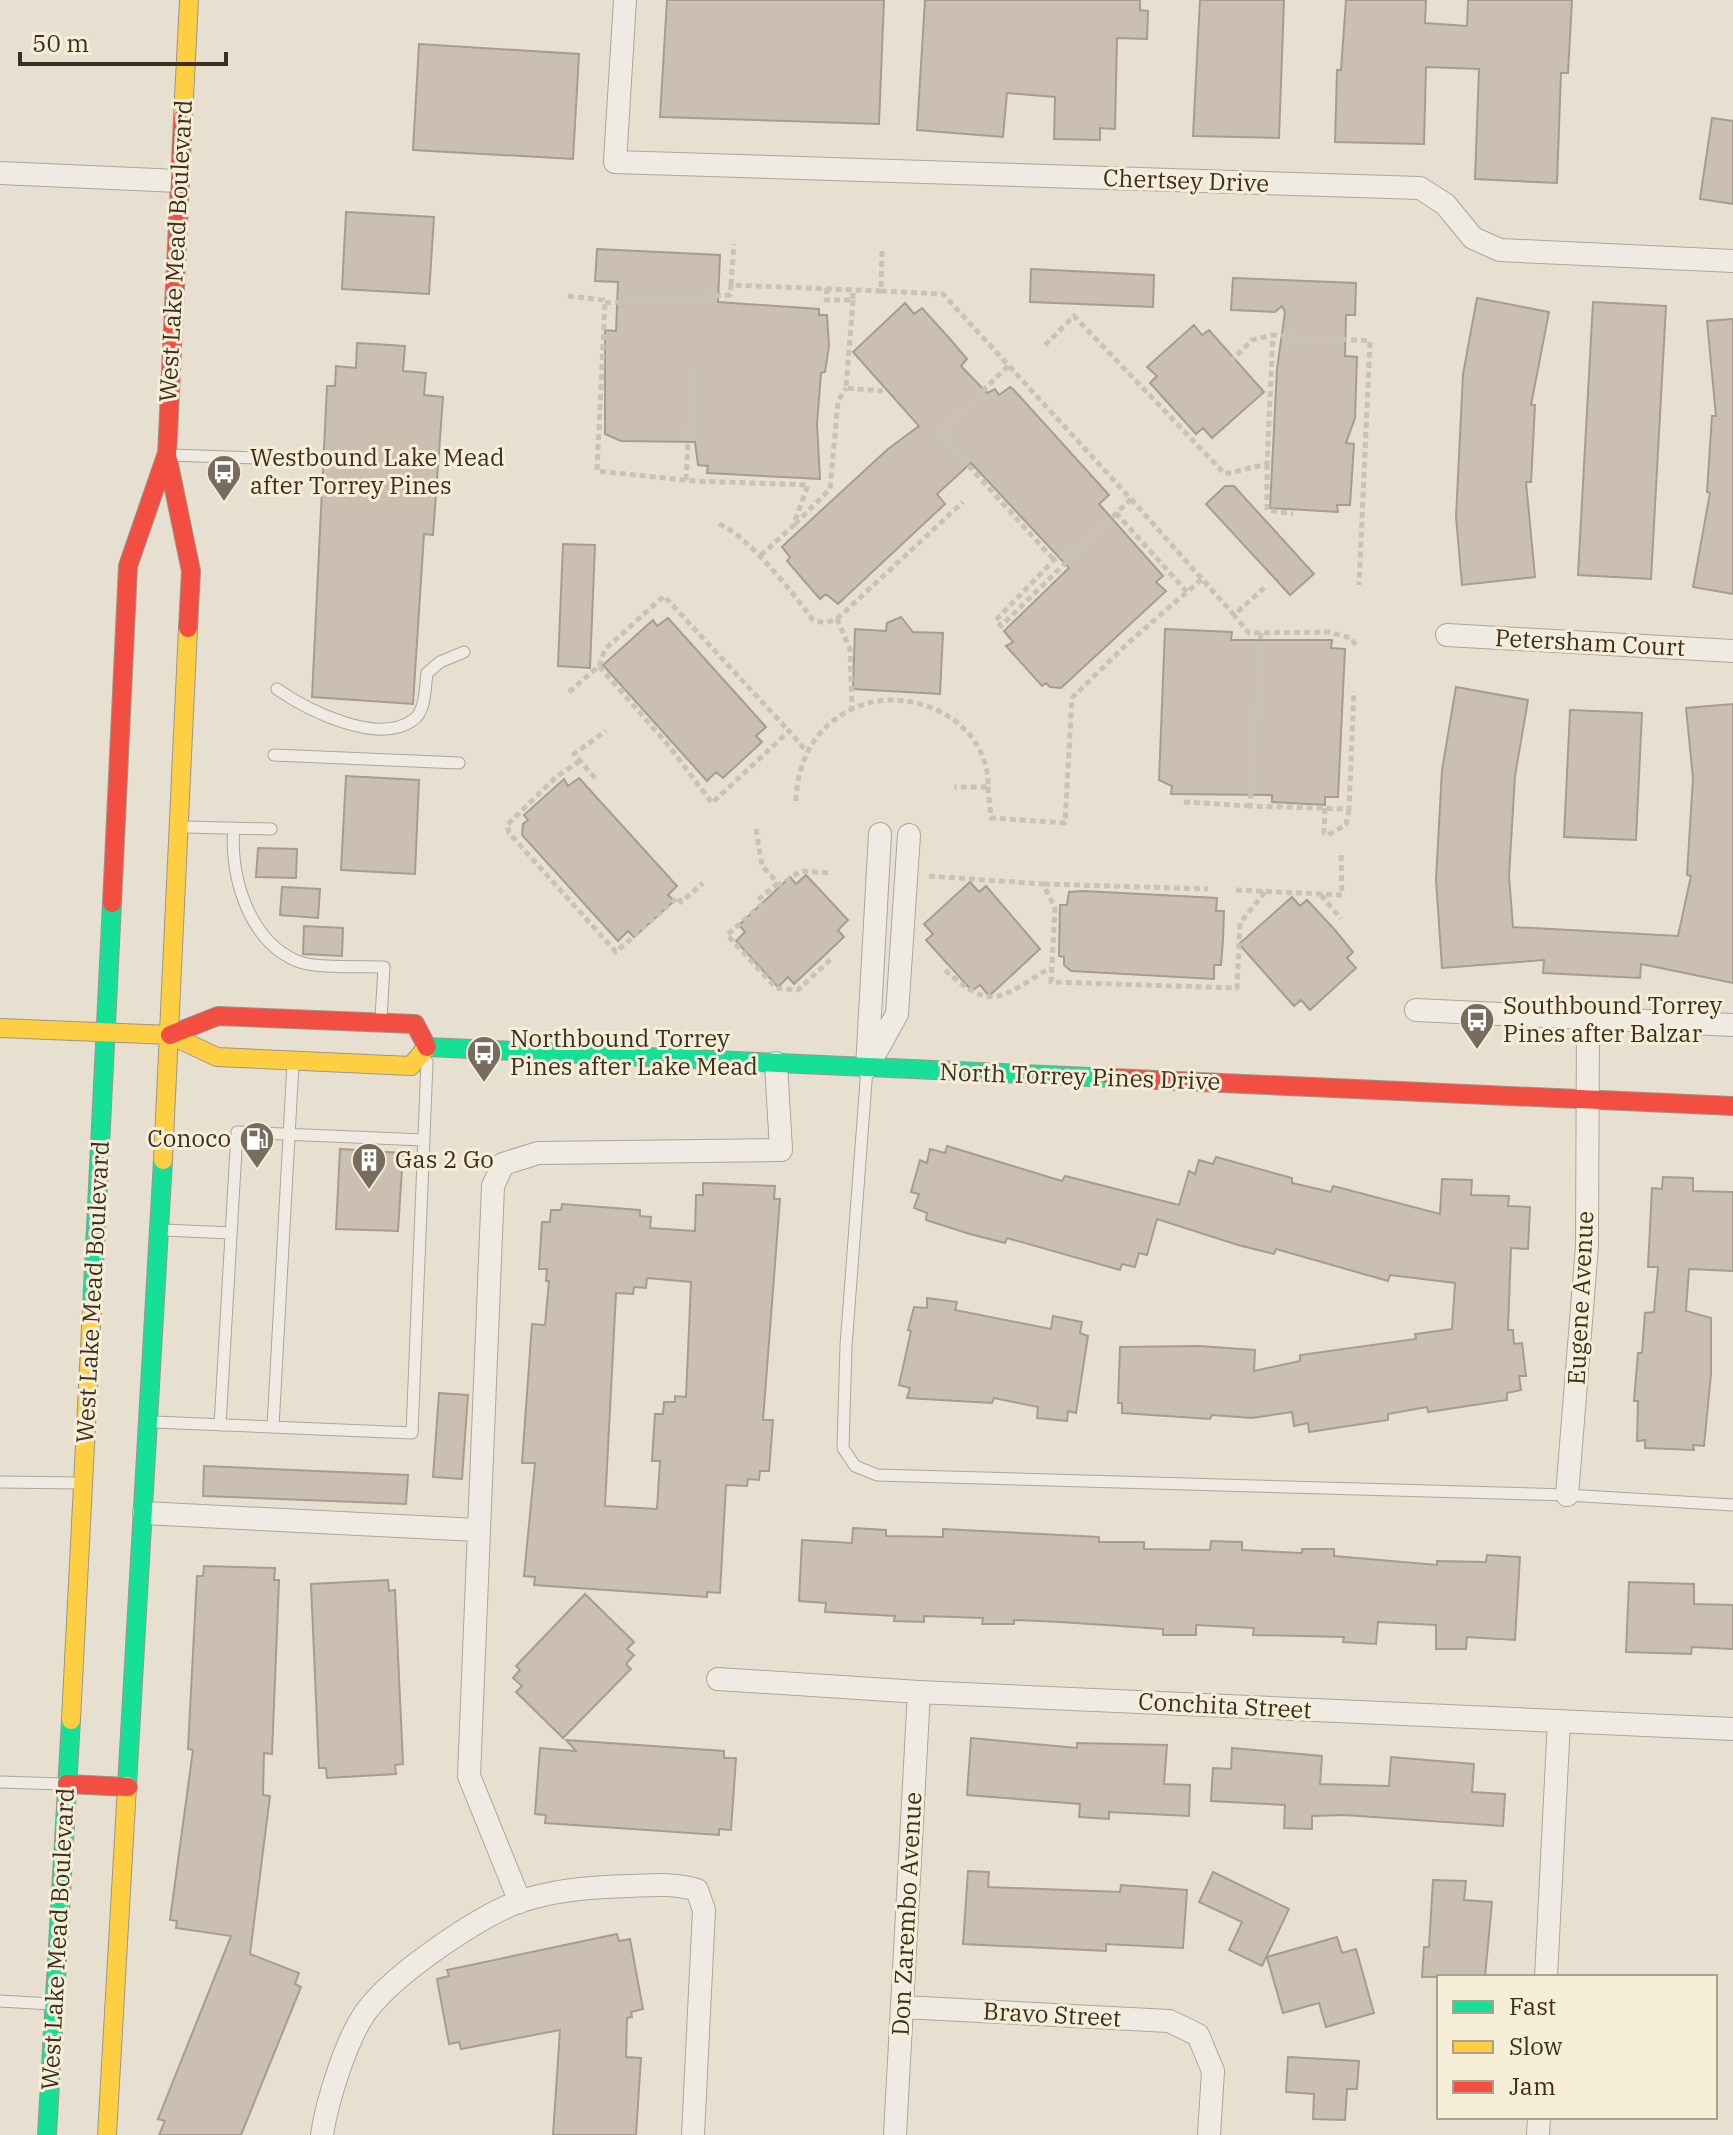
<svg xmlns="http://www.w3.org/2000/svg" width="1733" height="2135" viewBox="0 0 1733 2135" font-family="'IBM Plex Serif',serif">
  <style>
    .building { fill: #cbbfb2; stroke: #a89c90; stroke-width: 2; fill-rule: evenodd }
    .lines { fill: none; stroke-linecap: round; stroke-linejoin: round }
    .lane-casing { stroke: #ada599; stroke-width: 13 }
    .street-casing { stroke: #ada599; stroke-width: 24 }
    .fast-casing { stroke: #9c958a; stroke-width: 20 }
    .slow-casing { stroke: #9c958a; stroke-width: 20 }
    .jam-casing { stroke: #9c958a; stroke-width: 20 }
    .path { stroke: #c8c2b9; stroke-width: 5; stroke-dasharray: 6 4; stroke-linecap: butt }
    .lane { stroke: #efebe3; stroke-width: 11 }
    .street { stroke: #efebe3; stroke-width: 22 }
    .fast { stroke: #16e098; stroke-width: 18 }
    .slow { stroke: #ffcf43; stroke-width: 18 }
    .jam { stroke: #f24e42; stroke-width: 18 }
    .labels { text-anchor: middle; stroke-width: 6; stroke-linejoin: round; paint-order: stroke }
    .street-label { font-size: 24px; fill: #3d2e20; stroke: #f7eed8 }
    .poi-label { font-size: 24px; fill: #3d2e20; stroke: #f7eed8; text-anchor: start }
  </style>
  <rect width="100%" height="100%" fill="#e7e0d1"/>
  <path class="building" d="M 667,0 L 884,0 L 879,124 L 660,117 Z
    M 925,0 L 1140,0 L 1140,10 L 1148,11 L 1147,39 L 1117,38 L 1115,129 L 1100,128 L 1100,140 L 1054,139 L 1055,97 L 1007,93 L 1003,137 L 917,130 Z
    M 1200,0 L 1284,0 L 1279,138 L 1193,136 Z
    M 1346,0 L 1426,0 L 1425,23 L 1467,26 L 1468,0 L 1572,0 L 1568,73 L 1561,73 L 1557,183 L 1475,179 L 1479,69 L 1426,67 L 1424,144 L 1335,142 L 1337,70 L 1341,70 Z
    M 419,44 L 579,54 L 573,159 L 413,150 Z
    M 1712,118 L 1733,121 L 1733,204 L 1700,199 Z
    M 346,212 L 434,217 L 429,294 L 342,289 Z
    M 597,249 L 720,255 L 718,302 L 819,309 L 819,315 L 827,315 L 829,346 L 825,372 L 821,373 L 817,424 L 820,479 L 707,473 L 708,466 L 698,465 L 695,442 L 621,441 L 605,434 L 605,330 L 616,331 L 618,282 L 595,281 Z
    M 1031,269 L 1154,275 L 1153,307 L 1030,302 Z
    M 1233,278 L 1356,283 L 1355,315 L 1346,315 L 1345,356 L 1357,357 L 1355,418 L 1346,443 L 1354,444 L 1350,505 L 1337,505 L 1338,512 L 1270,508 L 1277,369 L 1285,312 L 1282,306 L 1275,312 L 1231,310 Z
    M 1477,298 L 1549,312 L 1531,405 L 1535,405 L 1531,482 L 1526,482 L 1535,577 L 1462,585 L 1456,517 L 1463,374 Z
    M 1593,302 L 1666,306 L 1651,579 L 1578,575 Z
    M 905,303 L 914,314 L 922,308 L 950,339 L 967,359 L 961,366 L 987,393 L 995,389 L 999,395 L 1010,387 L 1013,389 L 1109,495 L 1099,504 L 1163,576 L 1156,582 L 1166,591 L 1061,688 L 1050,687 L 1046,683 L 1042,686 L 1006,646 L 1013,642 L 1004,631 L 1069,568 L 971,463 L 937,494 L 945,504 L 838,604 L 826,594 L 820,599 L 787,561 L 790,557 L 782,547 L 787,542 L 888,449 L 919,426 L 853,352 Z
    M 1733,319 L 1733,594 L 1693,587 L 1710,493 L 1707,492 L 1712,416 L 1716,416 L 1707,321 Z
    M 1194,325 L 1202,335 L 1209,330 L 1264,392 L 1212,438 L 1203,428 L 1196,434 L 1150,383 L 1157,376 L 1147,367 Z
    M 357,343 L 405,346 L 403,371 L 426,373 L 424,395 L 443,397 L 433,535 L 424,534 L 413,704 L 312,697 L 327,386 L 335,386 L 336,366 L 356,368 Z
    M 1225,486 L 1234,486 L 1314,574 L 1290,595 L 1206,504 Z
    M 563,544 L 595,545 L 590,668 L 558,666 Z
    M 901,617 L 913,632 L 943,633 L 940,694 L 853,689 L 855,629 L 886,631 L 887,623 Z
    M 668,618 L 766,727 L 756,736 L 762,742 L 723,778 L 716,772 L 707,781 L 603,665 L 653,620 L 657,626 Z
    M 1165,629 L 1232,632 L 1231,640 L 1332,640 L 1331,648 L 1345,649 L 1338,797 L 1325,797 L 1325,805 L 1272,802 L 1272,795 L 1171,794 L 1172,786 L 1159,780 Z
    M 1456,687 L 1528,700 L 1515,776 L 1509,876 L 1513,927 L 1678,936 L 1691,876 L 1687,875 L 1693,778 L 1686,708 L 1733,704 L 1733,983 L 1641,964 L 1640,978 L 1543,973 L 1544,960 L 1442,968 L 1436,879 L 1442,770 Z
    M 1570,710 L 1642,713 L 1636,840 L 1564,837 Z
    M 346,776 L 419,780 L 415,874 L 341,870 Z
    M 579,778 L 677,886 L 668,895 L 674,901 L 634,937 L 628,931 L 618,941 L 522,835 L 523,824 L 528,820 L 524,815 L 564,779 L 568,786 Z
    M 258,848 L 297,849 L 296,878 L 256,877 Z
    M 806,875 L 848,920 L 838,930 L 844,937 L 794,984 L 788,977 L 778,987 L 736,941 L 745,932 L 739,925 L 790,877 L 796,884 Z
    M 970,882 L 979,892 L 986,886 L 1040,949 L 989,996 L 980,985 L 972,991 L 926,940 L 933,934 L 924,924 Z
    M 282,887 L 320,889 L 318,918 L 280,915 Z
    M 1083,891 L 1217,898 L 1216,911 L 1224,911 L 1223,940 L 1221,965 L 1214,965 L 1214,979 L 1071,971 L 1064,965 L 1064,957 L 1059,956 L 1060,905 L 1067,905 L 1069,892 Z
    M 1292,897 L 1300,906 L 1307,900 L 1334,929 L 1353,952 L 1347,958 L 1356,968 L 1310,1010 L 1301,1000 L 1294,1006 L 1239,944 Z
    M 304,926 L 343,928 L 342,956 L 303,954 Z
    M 947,1146 L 1062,1181 L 1065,1176 L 1179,1205 L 1189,1171 L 1195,1174 L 1199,1160 L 1213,1164 L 1216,1157 L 1292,1178 L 1292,1183 L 1331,1192 L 1333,1186 L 1440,1214 L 1442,1179 L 1472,1180 L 1471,1195 L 1509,1196 L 1508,1206 L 1530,1207 L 1528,1249 L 1511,1248 L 1508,1330 L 1513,1330 L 1514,1344 L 1522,1343 L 1526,1376 L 1519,1376 L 1521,1390 L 1507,1393 L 1507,1400 L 1428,1412 L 1427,1407 L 1388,1414 L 1388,1420 L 1309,1432 L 1308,1423 L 1294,1426 L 1292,1412 L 1252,1418 L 1212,1415 L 1210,1419 L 1122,1413 L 1122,1403 L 1118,1403 L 1120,1347 L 1199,1346 L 1255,1350 L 1254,1371 L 1300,1361 L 1300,1355 L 1416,1339 L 1415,1334 L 1452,1329 L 1455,1283 L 1390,1275 L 1388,1281 L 1276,1249 L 1274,1254 L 1238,1245 L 1157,1219 L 1147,1255 L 1139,1253 L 1135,1267 L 1122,1264 L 1120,1270 L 1007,1238 L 1005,1243 L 970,1234 L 926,1220 L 927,1213 L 914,1208 L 919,1194 L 911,1192 L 920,1160 L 927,1163 L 930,1149 L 945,1153 Z
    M 340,1149 L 403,1153 L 398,1231 L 336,1229 Z
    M 1663,1177 L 1693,1178 L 1693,1191 L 1733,1192 L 1733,1271 L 1689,1269 L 1686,1311 L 1711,1318 L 1711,1374 L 1704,1446 L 1693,1445 L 1694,1450 L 1645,1448 L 1645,1440 L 1637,1441 L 1638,1401 L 1634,1401 L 1638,1353 L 1642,1353 L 1645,1313 L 1654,1312 L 1658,1267 L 1648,1267 L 1652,1188 L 1662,1189 Z
    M 703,1183 L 775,1186 L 774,1199 L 780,1199 L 763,1420 L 773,1420 L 769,1471 L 760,1471 L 759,1480 L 748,1479 L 747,1486 L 726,1485 L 720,1593 L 707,1592 L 707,1597 L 534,1585 L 535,1577 L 524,1576 L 535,1463 L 522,1463 L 532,1324 L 545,1325 L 549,1281 L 546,1281 L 547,1269 L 539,1269 L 542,1222 L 550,1222 L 551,1210 L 561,1210 L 562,1204 L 640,1210 L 640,1216 L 651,1217 L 650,1228 L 695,1231 L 696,1195 L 703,1195 ZM 647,1278 L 691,1282 L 686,1397 L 675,1396 L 675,1402 L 664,1402 L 663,1414 L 655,1414 L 652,1461 L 660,1461 L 657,1509 L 605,1506 L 616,1293 L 633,1294 L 634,1287 L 646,1288 Z
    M 927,1298 L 957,1302 L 955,1310 L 1051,1329 L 1053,1316 L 1082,1322 L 1080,1333 L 1088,1336 L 1076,1413 L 1068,1411 L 1067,1421 L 1037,1418 L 1038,1407 L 994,1398 L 992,1403 L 907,1398 L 910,1388 L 899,1385 L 911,1331 L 908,1330 L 914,1307 L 927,1308 Z
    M 439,1393 L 468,1395 L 462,1479 L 433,1477 Z
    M 204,1466 L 408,1475 L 406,1504 L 203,1496 Z
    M 853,1528 L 886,1530 L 886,1536 L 943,1537 L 943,1529 L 1099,1537 L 1099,1542 L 1144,1542 L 1144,1549 L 1210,1550 L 1211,1541 L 1242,1542 L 1242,1550 L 1302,1553 L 1302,1549 L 1334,1549 L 1334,1556 L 1437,1565 L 1437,1561 L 1486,1562 L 1487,1555 L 1520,1557 L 1515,1640 L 1467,1637 L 1466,1649 L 1436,1649 L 1436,1625 L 1378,1622 L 1376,1644 L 1343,1642 L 1344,1637 L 1253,1635 L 1254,1628 L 1196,1625 L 1196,1635 L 1163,1635 L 1163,1629 L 1061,1622 L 1014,1620 L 1014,1624 L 982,1624 L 983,1618 L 924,1616 L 924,1622 L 894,1621 L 895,1616 L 825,1612 L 826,1603 L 799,1601 L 802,1540 L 852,1543 Z
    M 204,1566 L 275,1568 L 274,1580 L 279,1580 L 272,1754 L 264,1753 L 263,1795 L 270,1796 L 250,1954 L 299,1973 L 295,1984 L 301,1987 L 241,2135 L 159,2135 L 165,2121 L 158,2119 L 231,1936 L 176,1928 L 177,1921 L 170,1920 L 193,1750 L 188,1749 L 197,1576 L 203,1576 Z
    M 388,1580 L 389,1591 L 395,1590 L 403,1764 L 395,1765 L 396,1774 L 327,1778 L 326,1768 L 319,1768 L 311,1584 Z
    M 1629,1582 L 1694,1584 L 1694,1604 L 1733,1605 L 1733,1649 L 1692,1647 L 1691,1654 L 1626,1652 Z
    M 585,1594 L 634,1642 L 627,1649 L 634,1655 L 626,1664 L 631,1669 L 563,1738 L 516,1692 L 522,1686 L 513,1678 L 520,1670 L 516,1666 Z
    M 971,1738 L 1077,1748 L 1077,1743 L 1167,1745 L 1164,1784 L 1190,1785 L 1189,1816 L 1109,1812 L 1109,1819 L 1079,1817 L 1080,1804 L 967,1795 Z
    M 566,1740 L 724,1751 L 724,1758 L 736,1758 L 731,1830 L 719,1829 L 719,1835 L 545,1823 L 546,1815 L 535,1814 L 540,1748 L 576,1751 Z
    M 1232,1748 L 1322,1756 L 1320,1784 L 1389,1786 L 1391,1757 L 1474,1764 L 1472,1792 L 1505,1794 L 1503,1826 L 1344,1815 L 1312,1816 L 1312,1829 L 1284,1828 L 1285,1805 L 1211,1801 L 1213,1768 L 1231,1769 Z
    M 968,1871 L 989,1872 L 988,1887 L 1120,1892 L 1121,1885 L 1187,1890 L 1183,1948 L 1106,1944 L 1106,1951 L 963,1944 Z
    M 1213,1872 L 1289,1909 L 1262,1966 L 1229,1950 L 1242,1922 L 1199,1902 Z
    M 1433,1880 L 1466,1881 L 1464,1900 L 1492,1902 L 1485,1977 L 1422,1977 L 1424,1947 L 1429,1947 Z
    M 617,1934 L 619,1941 L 630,1939 L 643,2009 L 631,2012 L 632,2017 L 627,2018 L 626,2057 L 641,2058 L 636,2135 L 553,2135 L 560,2030 L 461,2049 L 459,2042 L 449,2044 L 437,1979 L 449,1976 L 447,1970 Z
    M 1337,1937 L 1342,1953 L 1356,1949 L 1374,2013 L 1326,2027 L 1319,2003 L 1283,2013 L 1267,1957 Z
    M 1288,2057 L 1359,2061 L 1357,2089 L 1347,2089 L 1345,2120 L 1313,2119 L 1314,2094 L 1286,2092 Z"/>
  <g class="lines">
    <g class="lane-casing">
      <path id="lane" d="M 171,455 L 287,459
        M 277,689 C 307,710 378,746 413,720 C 426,712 425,686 427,673 L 440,662 L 464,652
        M 274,755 L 459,763
        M 185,827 L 271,829
        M 234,828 C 229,875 249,941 297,961 C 316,969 361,966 384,967 L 381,1018
        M 867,1068 L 846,1346 L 843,1448 L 855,1466 L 877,1475 L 1567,1495 L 1733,1505
        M 164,1230 L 231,1233
        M 154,1422 L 412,1433 L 427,1062
        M 220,1425 L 237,1132 L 423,1140
        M 273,1427 L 293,1064
        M 0,1482 L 79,1483
        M 0,1782 L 63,1784
        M 0,2001 L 51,2004"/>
    </g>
    <g class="street-casing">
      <path id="street" d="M 625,0 L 615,162 L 1420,188 L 1445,204 L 1473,238 L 1500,250 L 1733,261
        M 0,173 L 178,181
        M 1447,635 L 1733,651
        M 880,834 L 867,1068 L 897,1014 L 909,835
        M 1416,1010 L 1733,1025
        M 1567,1495 L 1587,1246 L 1588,1018
        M 144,1513 L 477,1530
        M 718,1679 L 919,1692 L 1733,1729
        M 520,1902 L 469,1776 L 493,1186 L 503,1164 L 538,1153 L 781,1150 L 776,1063
        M 1546,1977 L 1559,1721
        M 903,2007 L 1169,2021 L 1198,2035 L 1213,2071 L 1209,2135
        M 322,2135 C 327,2101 347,2036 368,2009 C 396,1973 484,1911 528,1899 C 562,1889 595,1887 630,1886 C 654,1885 674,1883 697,1890 L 704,1910 L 693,2135
        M 895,2135 L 919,1692
        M 1538,2135 L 1539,2117"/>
    </g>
    <g class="fast-casing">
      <path id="fast" d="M 427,1047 L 1112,1078
        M 92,1308 L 112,903
        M 127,1786 L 163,1160
        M 47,2135 L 71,1720"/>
    </g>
    <g class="slow-casing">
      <path id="slow" d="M 183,118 L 189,0
        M 0,1028 L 170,1035 L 217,1057 L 411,1066 L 427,1047
        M 163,1160 L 188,628
        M 71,1720 L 92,1308
        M 107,2135 L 127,1786"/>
    </g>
    <g class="jam-casing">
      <path id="jam" d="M 183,118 L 167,455 L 191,571 L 188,628
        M 112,903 L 128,566 L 166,456
        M 170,1035 L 218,1016 L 415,1024 L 427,1047
        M 1112,1078 L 1733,1106
        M 67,1784 L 128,1787"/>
    </g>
    <path class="path" d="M 882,251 L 881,291 L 943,294 L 1131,499 L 1001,626 L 996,620 L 1054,560 L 1077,548
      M 731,285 L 734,244
      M 827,288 L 826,300 L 853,300 L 853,289
      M 568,296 L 603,300 L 605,303 L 597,471 L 694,481 L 808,485 L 793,526 L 759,557
      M 853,300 L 846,388 L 883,391
      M 605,303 L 730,295 L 731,285 L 881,291
      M 1045,345 L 1074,316 L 1225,474 L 1267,464 L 1273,335 L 1370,341 L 1359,585
      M 1230,362 L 1252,340 L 1273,335
      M 1008,366 L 939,433 L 1054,560
      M 1267,464 L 1267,510 L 1293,514
      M 686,480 L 692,368
      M 1131,499 L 1234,615 L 1266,586
      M 1116,513 L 1187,592
      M 719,524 C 746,534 795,595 813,620 L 825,623 L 837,619 L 850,649 L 852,709 C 907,682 990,719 988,787 L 954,787
      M 795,524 L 830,489 L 838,401 L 846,388
      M 1233,614 L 1249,633 L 1328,632 L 1351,638 L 1357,647
      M 837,619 L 963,502
      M 1261,633 L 1250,806 L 1349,809 L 1354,691
      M 599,666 L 605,649 L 664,596 L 789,731
      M 569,692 L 599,666 L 669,746 L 712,803 L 789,731 L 807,752
      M 580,761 L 556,777 L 507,825 L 509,833 L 616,952 L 678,897 L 681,902 L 703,883
      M 595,778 L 574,754 L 606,731
      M 988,787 L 991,818 L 1065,823 L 1072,698 L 1128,643 L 1202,579
      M 796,801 C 797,761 815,727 852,709
      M 1184,802 L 1250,806
      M 1325,808 L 1324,833 L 1328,835 L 1346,825 L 1349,809
      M 756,829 L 762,866 L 780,885 L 801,871 L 831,873
      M 929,876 L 1043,884 L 1055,908 L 1051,982 L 1237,988 L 1240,923 L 1265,892
      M 778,883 L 758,900 L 761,905 L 727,935 L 776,988 L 798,990 L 831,959
      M 1044,884 L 1208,889
      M 1236,890 L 1342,895 L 1341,854
      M 1321,895 L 1341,919
      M 945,970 C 993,1014 1000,997 1050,968"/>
    <use href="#lane" class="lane"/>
    <use href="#street" class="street"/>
    <use href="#fast" class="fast"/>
    <use href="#slow" class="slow"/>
    <use href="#jam" class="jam"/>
  </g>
  <defs>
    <g id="bus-pin" transform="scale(1.8)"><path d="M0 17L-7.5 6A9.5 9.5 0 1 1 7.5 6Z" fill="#786c5e" stroke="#f7eed8"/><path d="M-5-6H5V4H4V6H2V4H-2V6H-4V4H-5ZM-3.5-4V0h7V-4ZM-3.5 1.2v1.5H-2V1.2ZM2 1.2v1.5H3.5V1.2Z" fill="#fff"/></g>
    <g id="fuel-pin" transform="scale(1.8)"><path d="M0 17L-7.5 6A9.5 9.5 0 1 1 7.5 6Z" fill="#786c5e" stroke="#f7eed8"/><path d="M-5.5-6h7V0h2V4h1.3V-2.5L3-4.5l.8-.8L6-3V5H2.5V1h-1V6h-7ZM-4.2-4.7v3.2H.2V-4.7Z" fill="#fff"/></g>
    <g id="building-pin" transform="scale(1.8)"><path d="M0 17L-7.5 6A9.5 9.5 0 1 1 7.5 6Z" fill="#786c5e" stroke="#f7eed8"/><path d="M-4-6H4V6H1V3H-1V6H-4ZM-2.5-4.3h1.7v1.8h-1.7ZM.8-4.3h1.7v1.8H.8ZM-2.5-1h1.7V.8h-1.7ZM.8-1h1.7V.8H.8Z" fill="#fff"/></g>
  </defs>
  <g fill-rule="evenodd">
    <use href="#bus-pin" x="224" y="472"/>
    <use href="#bus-pin" x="1477" y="1020"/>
    <use href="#bus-pin" x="484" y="1053"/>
    <use href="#fuel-pin" x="257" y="1139"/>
    <use href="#building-pin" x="369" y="1160"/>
  </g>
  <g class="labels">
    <g class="street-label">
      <text transform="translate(1186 181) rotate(2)" y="8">Chertsey Drive</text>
      <text transform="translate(176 251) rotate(-87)" y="8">West Lake Mead Boulevard</text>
      <text transform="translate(1590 643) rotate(3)" y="8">Petersham Court</text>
      <text transform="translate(1080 1077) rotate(2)" y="8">North Torrey Pines Drive</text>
      <text transform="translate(93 1292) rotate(-87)" y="8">West Lake Mead Boulevard</text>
      <text transform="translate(1581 1298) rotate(-87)" y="8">Eugene Avenue</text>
      <text transform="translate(1225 1706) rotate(3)" y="8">Conchita Street</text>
      <text transform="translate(907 1914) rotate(-87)" y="8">Don Zarembo Avenue</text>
      <text transform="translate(58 1939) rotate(-87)" y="8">West Lake Mead Boulevard</text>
      <text transform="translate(1052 2015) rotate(3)" y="8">Bravo Street</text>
    </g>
    <g class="poi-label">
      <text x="250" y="466">Westbound Lake Mead<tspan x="250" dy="28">after Torrey Pines</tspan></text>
      <text x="1503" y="1014">Southbound Torrey<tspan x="1503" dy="28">Pines after Balzar</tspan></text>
      <text x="510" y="1047">Northbound Torrey<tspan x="510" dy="28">Pines after Lake Mead</tspan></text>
      <text x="231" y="1147" text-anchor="end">Conoco</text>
      <text x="395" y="1168">Gas 2 Go</text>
    </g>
  </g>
  <rect x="1437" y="1975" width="280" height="144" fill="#f7eed8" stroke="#ada18e" stroke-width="2"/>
  <rect x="1453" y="2001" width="40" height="12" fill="#16e098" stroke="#ada18e" stroke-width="2"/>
  <text x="1509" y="2015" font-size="24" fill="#3d2e20">Fast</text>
  <rect x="1453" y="2041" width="40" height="12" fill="#ffcf43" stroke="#ada18e" stroke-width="2"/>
  <text x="1509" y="2055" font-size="24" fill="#3d2e20">Slow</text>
  <rect x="1453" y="2081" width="40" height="12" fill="#f24e42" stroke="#ada18e" stroke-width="2"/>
  <text x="1509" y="2095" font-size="24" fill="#3d2e20">Jam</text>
  <path d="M20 52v12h206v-12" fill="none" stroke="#3d2e20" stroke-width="4"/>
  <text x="32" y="52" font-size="24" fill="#3d2e20" stroke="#f7eed8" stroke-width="6" paint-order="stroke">50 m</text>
</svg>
